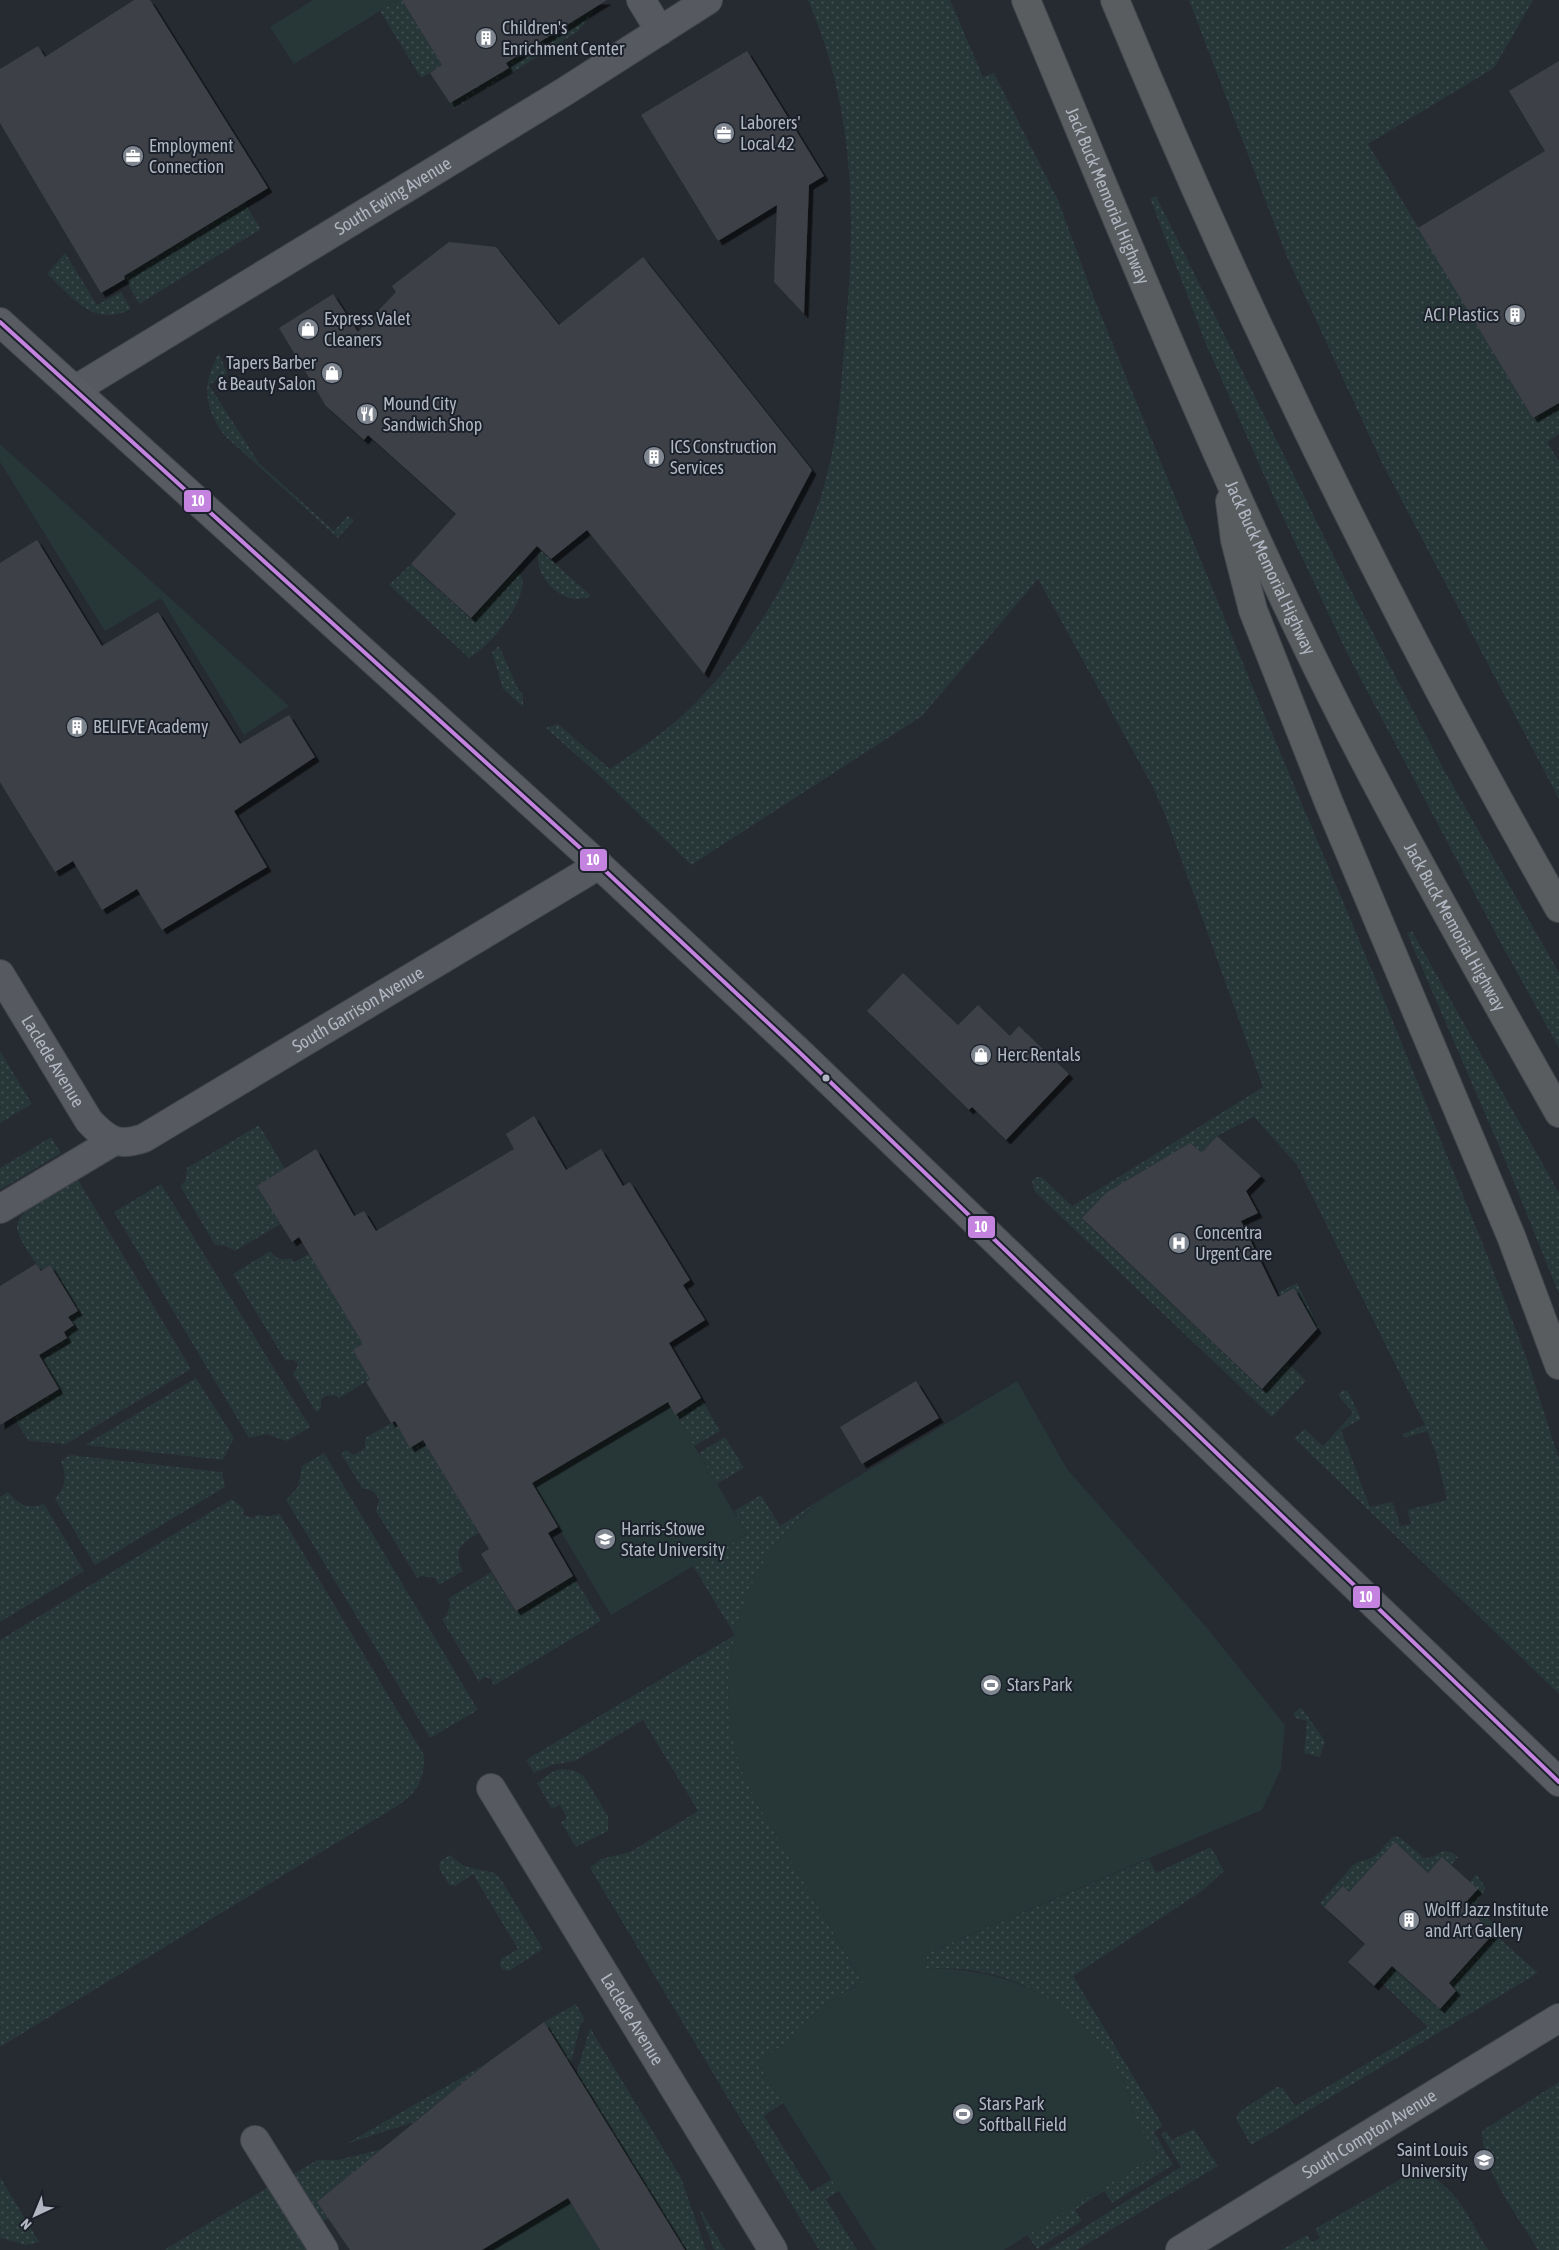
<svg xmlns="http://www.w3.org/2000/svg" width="1559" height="2250" viewBox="0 0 1559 2250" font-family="'Asap Condensed',sans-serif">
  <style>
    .grass { fill: url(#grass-dots) }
    .park { fill: #273637 }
    .building { fill: #3d4146; filter: url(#shadow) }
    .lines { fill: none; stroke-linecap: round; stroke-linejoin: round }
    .minor-casing { stroke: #44474c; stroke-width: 30 }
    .major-casing { stroke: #44474e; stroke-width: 30 }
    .highway-casing { stroke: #43474d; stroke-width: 30 }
    .minor { stroke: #56595f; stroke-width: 28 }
    .major { stroke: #585b61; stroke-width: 28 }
    .highway { stroke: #5a5d60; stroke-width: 28 }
    .bus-1-casing { stroke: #1b212a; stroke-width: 8 }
    .bus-1 { stroke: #c483df; stroke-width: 4 }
    .bus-dot { fill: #b0b7c2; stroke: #1b212a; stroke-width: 2 }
    .labels { text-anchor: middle; stroke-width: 4; stroke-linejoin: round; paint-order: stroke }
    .poi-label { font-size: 18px; fill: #b0b7c2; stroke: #1b212a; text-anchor: start }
    .street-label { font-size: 18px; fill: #b0b7c2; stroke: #1b212a }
    .line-badge { stroke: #1b212a; stroke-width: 2 }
    .badge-label { font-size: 14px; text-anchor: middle; font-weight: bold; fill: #fff }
  </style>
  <defs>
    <pattern id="grass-dots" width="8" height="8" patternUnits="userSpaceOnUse" patternTransform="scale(1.25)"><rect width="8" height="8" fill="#273637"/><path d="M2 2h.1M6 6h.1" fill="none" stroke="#445152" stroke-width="1.8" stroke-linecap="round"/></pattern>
    <filter id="shadow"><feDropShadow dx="4.5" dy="4.5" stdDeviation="0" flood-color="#0009"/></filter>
  </defs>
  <rect width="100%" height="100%" fill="#262b31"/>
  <path class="grass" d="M 398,0 L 402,0 L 442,65 L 421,78 L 380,11 Z
    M 808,0 L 950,0 L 983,77 L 994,73 L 1058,200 L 1094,298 L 1251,683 L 1381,992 L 1490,1262 L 1528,1362 L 1559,1459 L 1559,1694 L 1294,1438 L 1305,1429 L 1323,1446 L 1353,1413 L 1338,1395 L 1343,1390 L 1348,1391 L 1361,1419 L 1341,1430 L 1370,1507 L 1391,1502 L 1394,1505 L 1400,1526 L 1411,1524 L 1407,1510 L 1447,1500 L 1436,1453 L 1427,1431 L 1404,1438 L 1402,1434 L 1425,1425 L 1297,1165 L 1254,1117 L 1217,1136 L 1202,1153 L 1190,1143 L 1106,1193 L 1082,1218 L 1262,1389 L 1287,1362 L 1306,1381 L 1272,1417 L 1035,1192 L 1032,1181 L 1036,1177 L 1042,1177 L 1072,1206 L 1263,1087 L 1166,817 L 1153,787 L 1038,579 L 922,716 L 691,865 L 601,777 L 546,728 L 558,724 L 610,769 C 636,751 663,734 686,712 C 750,652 805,560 827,475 C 841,422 842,366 847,312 C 856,203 852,102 808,0 Z
    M 1189,0 L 1533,0 L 1494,68 L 1368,144 L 1533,418 L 1557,404 L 1559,407 L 1559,434 L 1547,442 L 1559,461 L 1559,799 L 1381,461 L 1287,257 Z
    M 593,6 L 592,15 L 577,32 L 454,109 L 450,103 L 509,68 L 506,63 L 587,12 Z
    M 1156,196 L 1341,571 L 1443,768 L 1559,973 L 1559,1048 L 1504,949 L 1347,653 L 1275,500 L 1206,344 L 1150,198 Z
    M 244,202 L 261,229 L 139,304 L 124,276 Z
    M 65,253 L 97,305 L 121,292 L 131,309 C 92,328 74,298 47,274 Z
    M 219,353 L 227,373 L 209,385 L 259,463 L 334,531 L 348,516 L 354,520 L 338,538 L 225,436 C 203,407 202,384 219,353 Z
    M 540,550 L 591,596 C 565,609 530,576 540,550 Z
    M 411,564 L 471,618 L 517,569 C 518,572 522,576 522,579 C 527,601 488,649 469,658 L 389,585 Z
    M 499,646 L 518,689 L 523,694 L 523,707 L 503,689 L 492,652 Z
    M 1412,931 L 1559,1193 L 1559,1294 L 1505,1160 L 1407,933 Z
    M 0,1051 L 32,1104 L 0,1123 Z
    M 259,1125 L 285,1169 L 257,1186 L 281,1224 L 235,1251 L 226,1246 L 215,1245 L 180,1186 L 185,1182 L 187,1168 Z
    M 51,1137 L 61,1153 L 0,1190 L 0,1168 Z
    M 77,1178 L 191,1369 L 66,1444 L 29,1441 L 13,1417 L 59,1389 L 39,1355 L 67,1338 L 64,1332 L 74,1325 L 68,1317 L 78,1311 L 50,1265 L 41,1271 C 33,1259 23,1246 18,1233 C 9,1211 61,1187 77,1178 Z
    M 161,1184 L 310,1427 L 287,1441 L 266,1434 L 249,1438 L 114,1212 Z
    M 270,1251 C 277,1259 281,1261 291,1258 L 294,1262 L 309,1254 L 363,1344 L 353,1350 L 370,1379 L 339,1398 L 335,1395 L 325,1396 L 321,1400 L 321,1409 L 316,1412 L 293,1374 L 298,1365 L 294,1360 L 285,1360 L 233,1274 Z
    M 1297,1283 L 1319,1328 L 1317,1329 L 1294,1288 L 1269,1302 L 1275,1294 Z
    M 196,1378 L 234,1438 L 223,1460 L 85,1445 Z
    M 701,1398 L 720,1431 L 694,1446 L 675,1415 Z
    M 395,1421 L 410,1447 L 423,1440 L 479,1533 C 460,1544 453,1550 463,1571 L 439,1585 L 435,1578 L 421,1576 L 417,1578 L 376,1511 L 379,1500 C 375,1492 372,1489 363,1489 L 341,1454 L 346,1450 L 354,1455 L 365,1448 L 365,1438 Z
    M 725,1437 L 744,1468 L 717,1484 L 699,1453 Z
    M 324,1453 L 478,1710 L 430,1738 L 286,1500 L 298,1487 L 302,1466 Z
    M 70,1455 L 222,1472 L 225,1487 L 95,1565 L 55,1499 C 66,1487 67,1475 61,1461 Z
    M 8,1492 C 19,1505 28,1509 44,1504 L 84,1571 L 0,1622 L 0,1497 Z
    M 829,1494 L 802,1516 L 778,1541 L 758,1574 L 732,1647 L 728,1693 L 732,1733 L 742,1771 L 758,1804 L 863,1983 L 841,1994 L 819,2009 L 798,2028 L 785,2044 L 757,2062 L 783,2103 L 764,2116 L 811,2192 L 832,2179 L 839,2191 L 826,2199 L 857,2250 L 819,2250 L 590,1868 L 601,1859 L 630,1852 L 698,1811 L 643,1720 L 575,1761 L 552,1765 L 534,1773 L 526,1760 L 735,1635 L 693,1566 L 747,1534 L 734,1511 L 761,1495 L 780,1526 Z
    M 232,1499 L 244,1509 L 243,1515 L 254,1518 L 256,1515 L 270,1516 L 280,1514 L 424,1755 C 425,1785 413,1797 389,1811 L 0,2047 L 0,1640 Z
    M 491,1572 L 516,1611 L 573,1576 L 601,1621 L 493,1686 L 492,1679 L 484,1677 L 479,1682 L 442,1619 L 447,1615 L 450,1604 L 448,1599 Z
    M 1301,1707 L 1325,1741 L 1320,1757 L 1304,1753 L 1307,1721 L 1296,1718 L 1293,1714 Z
    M 561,1769 L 572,1770 L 583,1775 L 608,1816 L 608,1831 L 576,1847 L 561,1822 L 567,1818 L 560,1805 L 552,1809 L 537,1783 L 552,1772 Z
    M 1395,1836 L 1401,1838 L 1424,1858 C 1439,1859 1440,1843 1458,1857 L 1451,1865 L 1443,1857 L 1428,1873 L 1395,1843 L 1349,1892 L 1343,1886 L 1324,1907 L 1320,1903 L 1353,1865 C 1360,1860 1366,1861 1373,1857 C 1382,1852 1385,1841 1395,1836 Z
    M 1211,1847 L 1224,1871 L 1202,1891 L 1073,1976 L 1163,2126 L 1154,2132 L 1173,2165 L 1112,2203 L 1104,2191 L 1075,2210 L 1082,2221 L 1037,2249 L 1027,2235 L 1157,2153 C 1151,2144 1143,2134 1138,2125 C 1132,2111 1130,2095 1124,2082 C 1111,2056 1093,2035 1072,2017 C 1024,1978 987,1967 925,1968 L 927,1953 L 1149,1859 L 1156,1873 Z
    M 450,1855 L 464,1866 L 495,1873 L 502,1881 L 543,1949 L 509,1971 L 502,1969 L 500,1964 L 501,1959 L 518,1949 L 473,1874 L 455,1886 L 449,1885 L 439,1868 L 440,1861 Z
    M 1476,1874 L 1486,1888 L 1476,1904 L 1477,1908 L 1501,1931 L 1499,1938 L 1538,1973 L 1251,2145 L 1236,2119 L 1239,2112 L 1277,2087 L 1283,2088 L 1295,2106 L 1428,2027 L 1379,1980 L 1392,1966 L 1440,2009 L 1456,1991 L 1449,1983 L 1494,1933 L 1463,1905 L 1470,1882 Z
    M 576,2004 L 585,2020 L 581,2023 L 570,2066 L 544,2022 Z
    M 590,2028 L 681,2178 L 706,2250 L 685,2250 L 576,2075 Z
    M 487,2063 L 414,2122 L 346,2144 Z
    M 1559,2082 L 1559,2250 L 1538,2250 C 1517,2214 1483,2174 1482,2131 Z
    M 1194,2129 L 1218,2166 L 1077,2250 L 1048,2250 L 1181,2167 L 1161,2134 L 1166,2131 L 1172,2140 Z
    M 382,2149 L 317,2202 L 328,2218 L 319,2223 L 290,2176 L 317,2160 L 338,2160 Z
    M 1418,2169 C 1458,2187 1466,2214 1488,2250 L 1281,2250 L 1307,2235 L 1312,2242 L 1320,2238 L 1315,2229 Z
    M 0,2177 L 39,2242 L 26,2245 L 0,2238 Z
    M 270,2186 L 310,2250 L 164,2250 Z
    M 700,2211 L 702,2212 L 725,2250 L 714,2250 Z"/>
  <path class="park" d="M 313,0 L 398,0 L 294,64 L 270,27 Z
    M 0,444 L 289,706 L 244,735 L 161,598 L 105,631 L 0,462 Z
    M 1017,1381 L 1067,1469 L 1207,1628 L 1285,1725 L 1281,1769 L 1262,1810 L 927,1953 L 925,1968 C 1011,1968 1085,2001 1124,2082 C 1130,2095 1132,2112 1139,2125 C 1144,2135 1151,2144 1157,2154 L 1004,2250 L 876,2250 L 757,2062 L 785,2044 L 798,2028 L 819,2009 L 841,1994 L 863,1983 C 839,1941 813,1898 788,1856 C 772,1829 755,1802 743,1773 C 713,1702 730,1599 779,1540 C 794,1523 812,1508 829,1494 Z
    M 668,1402 L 747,1534 L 611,1615 L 532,1483 Z
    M 568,2198 L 600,2250 L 489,2250 L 487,2247 Z"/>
  <path class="building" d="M 134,0 L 150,0 L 268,188 L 124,276 L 125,279 L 101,293 L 0,123 L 0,69 L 38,46 L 45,57 Z
    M 402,0 L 607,0 L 506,63 L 509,68 L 450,103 L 430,73 L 442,65 Z
    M 747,51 L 824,176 L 809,185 L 804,314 L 774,282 L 777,205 L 718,241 L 641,115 Z
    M 1559,61 L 1559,403 L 1533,418 L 1418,228 L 1545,151 L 1509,91 Z
    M 449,242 L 496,247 L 559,325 L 643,257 L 812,470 L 704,674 L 587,530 L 551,559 L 537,546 L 471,618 L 411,564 L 456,514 L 368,435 L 364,440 L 326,406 L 279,328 L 333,294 L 358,332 L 396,292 L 392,286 Z
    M 37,540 L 102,646 L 158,612 L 240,744 L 289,715 L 315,757 L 234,811 L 267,867 L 162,930 L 137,889 L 102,910 L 73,861 L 55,872 L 0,782 L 0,563 Z
    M 903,973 L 958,1025 L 978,1005 L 1010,1036 L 1019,1026 L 1069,1074 L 1006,1140 L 972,1107 L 969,1110 L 867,1011 Z
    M 534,1116 L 566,1170 L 601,1149 L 623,1186 L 630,1182 L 690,1280 L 683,1285 L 705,1320 L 669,1343 L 701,1398 L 675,1415 L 668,1402 L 532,1483 L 558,1527 L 548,1533 L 573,1576 L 516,1611 L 481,1554 L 489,1549 L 423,1440 L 410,1448 L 395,1421 L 391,1423 L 366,1382 L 370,1379 L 353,1350 L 363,1344 L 299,1237 L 292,1242 L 257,1186 L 316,1149 L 354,1216 L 364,1211 L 376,1231 L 514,1149 L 506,1134 Z
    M 1217,1136 L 1261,1176 L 1246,1191 L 1258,1213 L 1241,1221 L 1278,1297 L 1294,1288 L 1317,1329 L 1262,1389 L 1082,1218 L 1106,1193 L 1190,1143 L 1202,1153 Z
    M 36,1264 L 41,1271 L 50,1265 L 78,1311 L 68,1317 L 74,1325 L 64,1332 L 67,1338 L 39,1355 L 59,1389 L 0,1425 L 0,1286 Z
    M 916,1381 L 939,1418 L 862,1464 L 840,1427 Z
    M 1395,1842 L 1428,1873 L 1442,1857 L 1478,1889 L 1463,1905 L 1494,1933 L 1449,1983 L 1456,1991 L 1440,2009 L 1392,1966 L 1374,1986 L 1348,1962 L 1365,1944 L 1324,1907 L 1343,1886 L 1349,1892 Z
    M 544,2022 L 685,2250 L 600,2250 L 568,2198 L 482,2250 L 350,2250 L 317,2202 L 487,2063 Z"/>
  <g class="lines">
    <g class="minor-casing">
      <g id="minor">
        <path d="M 641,0 L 660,31"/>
        <path id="s1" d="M 76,389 L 564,92 L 708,0"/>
        <path id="s2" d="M 0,974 L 89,1121 C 108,1141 118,1147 144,1138 L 599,865"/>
        <path d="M 0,1209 L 114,1141"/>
        <path id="s3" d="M 491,1788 L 773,2250"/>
        <path d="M 255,2140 L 324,2250"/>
      </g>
    </g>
    <g class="major-casing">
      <g id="major">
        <path d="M 0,322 L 599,865 L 798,1051 L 1559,1782"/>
        <path id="s4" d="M 1180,2250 L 1559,2018"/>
      </g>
    </g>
    <g class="highway-casing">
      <g id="highway">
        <path id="s5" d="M 1026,0 C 1120,225 1211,452 1319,671 C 1393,821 1477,967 1559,1113"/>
        <path d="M 1115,0 C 1244,312 1392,615 1559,908"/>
        <path d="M 1230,501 L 1235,540 L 1253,610 L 1329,803 L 1511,1236 L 1559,1365"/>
      </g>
    </g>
    <use href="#minor" class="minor"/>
    <use href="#major" class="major"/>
    <use href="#highway" class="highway"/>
    <g class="bus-1-casing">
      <path id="bus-1" d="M 0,322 L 599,865 L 798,1051 L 1559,1782"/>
    </g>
    <use href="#bus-1" class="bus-1"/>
  </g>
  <defs>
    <g id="building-disc" transform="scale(1.125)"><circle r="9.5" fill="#80868f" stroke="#1b212a"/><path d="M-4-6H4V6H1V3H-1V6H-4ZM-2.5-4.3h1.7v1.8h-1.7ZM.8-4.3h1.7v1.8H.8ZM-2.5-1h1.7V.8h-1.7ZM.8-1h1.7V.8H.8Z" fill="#fff"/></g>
    <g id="office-disc" transform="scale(1.125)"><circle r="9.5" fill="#80868f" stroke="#1b212a"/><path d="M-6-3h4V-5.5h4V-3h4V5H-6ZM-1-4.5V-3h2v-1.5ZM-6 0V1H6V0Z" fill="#fff"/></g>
    <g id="shop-disc" transform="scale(1.125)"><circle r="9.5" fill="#80868f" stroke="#1b212a"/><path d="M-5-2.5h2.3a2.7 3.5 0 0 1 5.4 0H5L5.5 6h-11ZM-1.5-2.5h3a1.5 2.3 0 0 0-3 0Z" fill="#fff"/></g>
    <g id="restaurant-disc" transform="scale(1.125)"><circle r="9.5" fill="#80868f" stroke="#1b212a"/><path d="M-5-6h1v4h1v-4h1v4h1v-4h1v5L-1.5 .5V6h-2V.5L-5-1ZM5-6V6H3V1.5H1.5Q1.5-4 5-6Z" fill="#fff"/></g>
    <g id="hospital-disc" transform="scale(1.125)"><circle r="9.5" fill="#80868f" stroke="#1b212a"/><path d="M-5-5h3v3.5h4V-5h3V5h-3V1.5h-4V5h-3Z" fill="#fff"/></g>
    <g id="university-disc" transform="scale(1.125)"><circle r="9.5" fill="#80868f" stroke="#1b212a"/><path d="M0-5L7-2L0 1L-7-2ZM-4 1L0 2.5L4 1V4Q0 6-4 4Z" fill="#fff"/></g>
    <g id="stadium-disc" transform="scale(1.125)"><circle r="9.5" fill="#80868f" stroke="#1b212a"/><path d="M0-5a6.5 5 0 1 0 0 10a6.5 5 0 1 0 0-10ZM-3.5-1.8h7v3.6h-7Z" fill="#fff"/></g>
  </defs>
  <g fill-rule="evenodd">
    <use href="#building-disc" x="486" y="38"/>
    <use href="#office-disc" x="724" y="133"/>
    <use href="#office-disc" x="133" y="156"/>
    <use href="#building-disc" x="1515" y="315"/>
    <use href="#shop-disc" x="308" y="329"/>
    <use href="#shop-disc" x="332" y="373"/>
    <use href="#restaurant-disc" x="367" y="414"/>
    <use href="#building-disc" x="654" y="457"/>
    <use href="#building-disc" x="77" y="727"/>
    <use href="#shop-disc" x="981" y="1055"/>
    <use href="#hospital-disc" x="1179" y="1243"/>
    <use href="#university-disc" x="605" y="1539"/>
    <use href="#stadium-disc" x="991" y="1685"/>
    <use href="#building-disc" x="1409" y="1920"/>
    <use href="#stadium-disc" x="963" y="2114"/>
    <use href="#university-disc" x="1484" y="2160"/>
  </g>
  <circle class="bus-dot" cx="826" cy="1078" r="4.5"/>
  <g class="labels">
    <g class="poi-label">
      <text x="502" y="34">Children's<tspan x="502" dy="21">Enrichment Center</tspan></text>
      <text x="740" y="129">Laborers'<tspan x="740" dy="21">Local 42</tspan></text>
      <text x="149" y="152">Employment<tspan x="149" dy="21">Connection</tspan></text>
      <text x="1499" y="321" text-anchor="end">ACI Plastics</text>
      <text x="324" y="325">Express Valet<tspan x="324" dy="21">Cleaners</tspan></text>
      <text x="316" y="369" text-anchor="end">Tapers Barber<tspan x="316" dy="21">&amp; Beauty Salon</tspan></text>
      <text x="383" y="410">Mound City<tspan x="383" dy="21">Sandwich Shop</tspan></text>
      <text x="670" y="453">ICS Construction<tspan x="670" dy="21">Services</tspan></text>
      <text x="93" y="733">BELIEVE Academy</text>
      <text x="997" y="1061">Herc Rentals</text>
      <text x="1195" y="1239">Concentra<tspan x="1195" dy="21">Urgent Care</tspan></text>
      <text x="621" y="1535">Harris-Stowe<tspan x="621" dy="21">State University</tspan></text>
      <text x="1007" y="1691">Stars Park</text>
      <text x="1425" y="1916">Wolff Jazz Institute<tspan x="1425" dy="21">and Art Gallery</tspan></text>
      <text x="979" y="2110">Stars Park<tspan x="979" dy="21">Softball Field</tspan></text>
      <text x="1468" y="2156" text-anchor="end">Saint Louis<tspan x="1468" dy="21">University</tspan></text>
    </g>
    <g class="street-label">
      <text dy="6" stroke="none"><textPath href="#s1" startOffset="371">South Ewing Avenue</textPath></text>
      <text dy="6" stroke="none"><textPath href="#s5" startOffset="212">Jack Buck Memorial Highway</textPath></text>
      <text dy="6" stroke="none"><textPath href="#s5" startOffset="618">Jack Buck Memorial Highway</textPath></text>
      <text dy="6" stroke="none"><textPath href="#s5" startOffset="1022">Jack Buck Memorial Highway</textPath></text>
      <text dy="6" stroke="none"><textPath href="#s2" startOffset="484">South Garrison Avenue</textPath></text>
      <text dy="6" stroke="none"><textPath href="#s2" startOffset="102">Laclede Avenue</textPath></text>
      <text dy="6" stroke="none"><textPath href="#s3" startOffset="271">Laclede Avenue</textPath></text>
      <text dy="6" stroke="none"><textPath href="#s4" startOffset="222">South Compton Avenue</textPath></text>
    </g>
  </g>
  <g class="line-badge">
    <rect x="183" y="489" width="29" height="24" rx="5" fill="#c483df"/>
    <rect x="579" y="848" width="29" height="24" rx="5" fill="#c483df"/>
    <rect x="967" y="1215" width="29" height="24" rx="5" fill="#c483df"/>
    <rect x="1352" y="1585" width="29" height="24" rx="5" fill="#c483df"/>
  </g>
  <g class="badge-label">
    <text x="198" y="506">10</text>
    <text x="593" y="865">10</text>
    <text x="981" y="1232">10</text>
    <text x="1366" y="1602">10</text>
  </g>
  <g transform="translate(35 2215) rotate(224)" stroke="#1b212a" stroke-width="4" paint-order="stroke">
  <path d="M0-4L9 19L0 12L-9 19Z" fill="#b0b7c2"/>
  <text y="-8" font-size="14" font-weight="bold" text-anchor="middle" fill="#b0b7c2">N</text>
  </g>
</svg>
